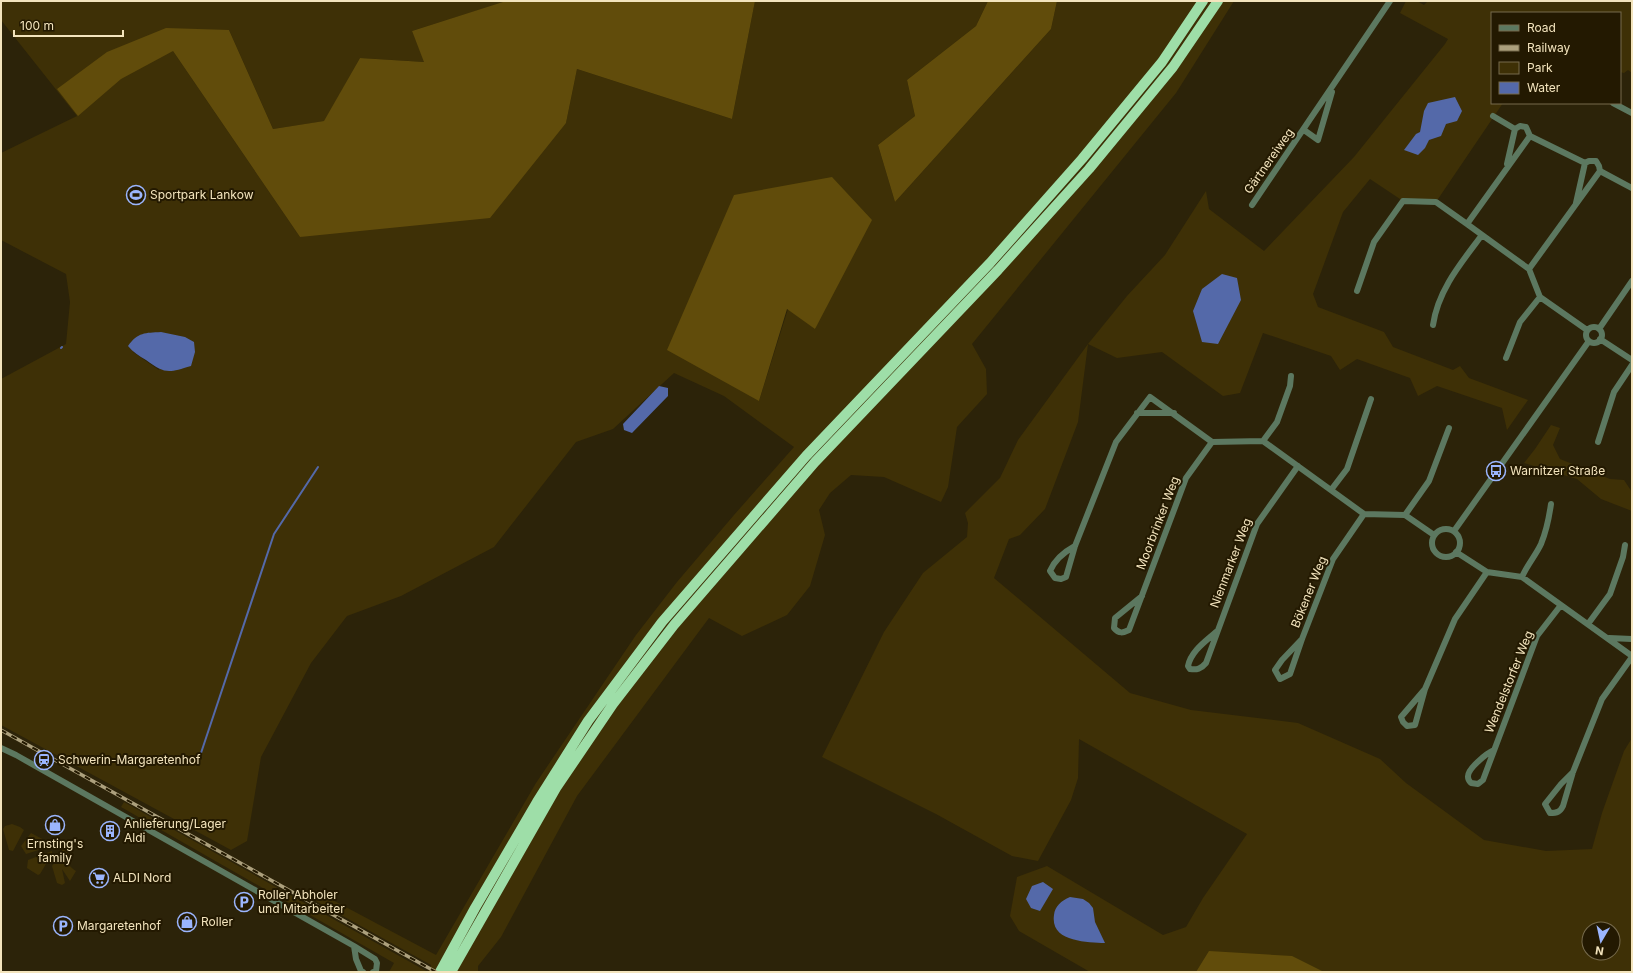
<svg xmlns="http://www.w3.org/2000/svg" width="1633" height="973" viewBox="0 0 1633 973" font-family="Inter,sans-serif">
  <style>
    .green { fill: #3e3006; fill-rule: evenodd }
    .forest { fill: #614c0b }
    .water { fill: #5469a9 }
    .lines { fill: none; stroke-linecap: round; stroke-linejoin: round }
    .stream { stroke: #5469a9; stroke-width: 2 }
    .minor { stroke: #5c7860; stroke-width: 6 }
    .trunk { stroke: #9edea8; stroke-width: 10 }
    .rail-casing { stroke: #aca07d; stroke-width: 3.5 }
    .rail { stroke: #231901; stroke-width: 2; stroke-dasharray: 6; stroke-linecap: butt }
    .labels { text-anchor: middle; stroke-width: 4; stroke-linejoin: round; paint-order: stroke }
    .street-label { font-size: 12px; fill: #f3e4bd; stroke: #231901 }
    .poi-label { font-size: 12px; fill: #f3e4bd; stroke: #231901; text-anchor: start }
  </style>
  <rect width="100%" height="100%" fill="#2c2309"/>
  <path class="green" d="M 1,1 L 507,1 L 412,31 L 425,62 L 360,58 L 325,121 L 273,129 L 229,30 L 173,51 L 300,237 L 566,123 L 577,69 L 732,119 L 755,1 L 988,1 L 976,26 L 907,80 L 915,116 L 878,145 L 895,202 L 1051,29 L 1057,1 L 1234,1 L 1176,93 L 972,344 L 986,369 L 987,394 L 957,427 L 948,487 L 941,502 L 884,477 L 851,475 L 830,493 L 819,510 L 825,535 L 810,586 L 787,615 L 742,636 L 709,618 L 577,796 L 501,937 L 478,966 L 478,972 L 389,972 L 394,963 L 121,807 L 124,802 L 428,972 L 431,965 L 305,895 L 310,888 L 436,955 L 536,783 L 636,635 L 677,582 L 734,515 L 794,447 L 724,396 L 674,373 L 613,429 L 576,442 L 494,547 L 401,596 L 347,616 L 311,663 L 261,757 L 247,841 L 231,850 L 1,725 L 1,379 L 66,344 L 70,302 L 66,274 L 1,240 L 1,153 L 77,116 L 1,20 ZM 734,195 L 816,329 L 788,309 L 759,401 ZM 161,332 L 159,370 L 133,352 Z
    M 1406,1 L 1417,1 L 1424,5 L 1428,1 L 1632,1 L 1632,73 L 1628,70 L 1624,73 L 1620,72 L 1620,13 L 1492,13 L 1492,103 L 1503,103 L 1436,202 L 1403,201 L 1370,179 L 1343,212 L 1313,294 L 1318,307 L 1384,332 L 1393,347 L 1453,370 L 1460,366 L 1469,378 L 1528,400 L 1507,430 L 1502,408 L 1437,386 L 1418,396 L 1410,378 L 1357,359 L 1340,370 L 1331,356 L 1263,333 L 1240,393 L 1223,396 L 1162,352 L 1117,358 L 1088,344 L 1078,422 L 1045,509 L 1020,535 L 1009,539 L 994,578 L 1130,693 L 1191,710 L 1298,723 L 1380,759 L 1406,783 L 1484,840 L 1546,851 L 1592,849 L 1602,813 L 1624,751 L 1632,738 L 1632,877 L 1631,880 L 1632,888 L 1632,972 L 1090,972 L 1019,931 L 1010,916 L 1017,877 L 1047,866 L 1163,935 L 1186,927 L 1203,898 L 1247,834 L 1079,739 L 1078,778 L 1071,800 L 1038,861 L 1012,856 L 936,814 L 822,757 L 884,632 L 923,573 L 967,537 L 968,523 L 965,513 L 1000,478 L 1018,440 L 1088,344 L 1127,296 L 1165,255 L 1206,191 L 1209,209 L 1264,251 L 1354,157 L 1445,44 L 1448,39 L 1400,13 ZM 1589,929 L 1613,929 L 1613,953 L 1589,953 Z
    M 1551,425 L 1560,428 L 1553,445 L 1560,459 L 1610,479 L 1624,480 L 1632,492 L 1632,511 L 1601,499 L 1577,479 L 1524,463 L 1535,449 Z
    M 12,824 L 20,827 L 24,830 L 13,851 L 9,850 L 3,829 L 5,826 Z
    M 31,833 L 48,842 L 51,846 L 26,854 L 21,846 Z
    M 63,849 L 68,853 C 70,863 65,864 76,871 L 70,881 L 62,869 L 65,883 L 62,885 L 57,883 L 52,866 L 55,862 L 58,864 L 55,862 Z
    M 52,851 L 52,854 L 40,874 L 38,875 L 27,868 L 28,860 Z"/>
  <path class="forest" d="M 506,1 L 755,1 L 732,119 L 577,69 L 566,123 L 490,218 L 300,237 L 173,51 L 121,79 L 78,116 L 57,89 L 107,52 L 166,28 L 229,30 L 273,129 L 324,121 L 360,58 L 424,62 L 412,31 Z
    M 988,1 L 1057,1 L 1051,29 L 895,202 L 878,145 L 915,116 L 907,80 L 976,26 Z
    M 832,177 L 872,220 L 815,329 L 787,309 L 759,401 L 667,350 L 734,195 Z
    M 1209,951 L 1292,956 L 1324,972 L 1196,972 Z"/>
  <path class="water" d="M 1455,97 L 1462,111 L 1457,121 L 1446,124 L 1441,136 L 1429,140 L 1425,148 L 1418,155 L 1404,150 L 1416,134 L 1420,132 L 1424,111 L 1428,103 Z
    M 1222,274 L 1237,278 L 1241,300 L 1218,344 L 1202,342 L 1193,311 L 1202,289 Z
    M 161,332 L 185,337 L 194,342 L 195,352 L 191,366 C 168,373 165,374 146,360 C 139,356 133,352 128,346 C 138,332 145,333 161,332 Z
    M 659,386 L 668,388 L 668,396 L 632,433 L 624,430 L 623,424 Z
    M 1043,882 L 1053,889 L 1040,911 L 1031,908 L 1026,899 L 1032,886 Z
    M 1070,897 L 1083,899 L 1089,903 L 1093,908 L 1095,922 L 1105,943 C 1087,942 1050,942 1054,915 C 1055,906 1061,901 1070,897 Z"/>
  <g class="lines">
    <path class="stream" d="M 61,348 L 62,347
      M 201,753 L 274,534 L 318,467"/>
    <path class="minor" d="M 1613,103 L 1632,113
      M 1493,116 L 1515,129 L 1520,126 L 1526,127 L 1530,136 L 1585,163 L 1589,161 L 1596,161 L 1599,166 L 1600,171 L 1632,188
      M 1304,130 L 1318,140 L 1332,92
      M 1507,164 L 1515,129
      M 1576,203 L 1585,163
      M 1252,205 L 1390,1
      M 1467,224 L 1530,136
      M 1529,269 L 1600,171
      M 1357,291 L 1374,242 L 1403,201 L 1436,202 L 1467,224 L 1529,269 L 1540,297 L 1587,330
      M 1433,325 C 1438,290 1461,263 1482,235
      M1586 335a8 8 0 1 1 16 0a8 8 0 1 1-16 0Z
      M 1599,329 L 1632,281
      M 1600,339 L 1632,360
      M 1506,358 L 1520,322 L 1540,297
      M 1137,413 L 1174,413
      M 1263,441 L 1277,422 L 1290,386 L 1291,376
      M 1598,442 L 1614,392 L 1632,365
      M 1331,490 L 1347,469 L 1371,399
      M 1405,515 L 1429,481 L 1449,428
      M1432 543a14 14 0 1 1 28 0a14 14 0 1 1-28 0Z
      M 1454,531 L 1589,341
      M 1075,546 C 1064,552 1055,559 1050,571 L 1055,578 L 1061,579 L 1066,577 L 1075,546 L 1116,442 L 1150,397 L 1212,442 L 1263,441 L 1364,514 L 1405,515 L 1434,535
      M 1456,552 L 1487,572 L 1522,577 L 1632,656
      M 1522,577 C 1527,565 1536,555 1541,544 C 1546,532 1549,518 1551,504
      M 1142,596 L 1115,618 L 1114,628 C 1119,634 1123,633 1129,630 L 1186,478 L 1212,442
      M 1588,624 L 1610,594 L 1623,557 L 1625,545
      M 1216,632 C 1206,641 1191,651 1188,666 L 1190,669 C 1197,670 1201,669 1206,663 L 1257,524 L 1298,466
      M 1609,638 L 1632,639
      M 1302,639 L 1282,660 L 1275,670 L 1280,679 L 1290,674 L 1302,639 L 1333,559 L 1364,514
      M 1425,689 L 1401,717 L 1403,722 L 1407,726 L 1415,725 L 1425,689 L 1455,619 L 1487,572
      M 1,748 L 16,755 L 354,946 L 375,959 L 377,963 L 376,971 L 373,972
      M 1494,750 C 1487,753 1467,769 1468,777 C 1468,779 1470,782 1471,783 L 1478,784 L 1483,780 L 1537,636 L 1561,605
      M 1573,772 L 1561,784 L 1545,804 L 1550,813 C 1557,813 1560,812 1563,806 L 1573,772 L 1602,699 L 1632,657
      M 354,946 L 356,959 L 361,971 L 363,972"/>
    <path class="trunk" d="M 440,972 L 475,908 L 537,802 L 588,721 L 662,622 L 806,456 L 990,263 L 1082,159 L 1162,62 L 1203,1
      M 451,972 L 556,788 L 613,704 L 674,625 L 815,462 L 998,270 L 1089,169 L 1173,67 L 1218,1"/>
    <g class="rail-casing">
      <path id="rail" d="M 1,730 L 436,972"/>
    </g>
    <use href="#rail" class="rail"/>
  </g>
  <defs>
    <g id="stadium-ring" transform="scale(1)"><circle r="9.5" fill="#231901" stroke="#9bb5fd" stroke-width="1.5"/><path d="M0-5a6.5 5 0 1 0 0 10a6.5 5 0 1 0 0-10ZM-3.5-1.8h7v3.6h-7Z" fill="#9bb5fd"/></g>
    <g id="bus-ring" transform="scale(1)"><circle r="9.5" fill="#231901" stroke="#9bb5fd" stroke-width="1.5"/><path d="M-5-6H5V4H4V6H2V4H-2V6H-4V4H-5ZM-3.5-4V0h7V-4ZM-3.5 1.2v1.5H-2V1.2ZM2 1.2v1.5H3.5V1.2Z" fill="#9bb5fd"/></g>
    <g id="station-ring" transform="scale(1)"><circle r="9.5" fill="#231901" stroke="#9bb5fd" stroke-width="1.5"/><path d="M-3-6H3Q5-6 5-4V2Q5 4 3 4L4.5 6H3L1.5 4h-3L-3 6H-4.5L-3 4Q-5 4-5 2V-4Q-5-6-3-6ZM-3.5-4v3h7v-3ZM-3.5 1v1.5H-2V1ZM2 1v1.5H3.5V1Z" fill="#9bb5fd"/></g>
    <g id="shop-ring" transform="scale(1)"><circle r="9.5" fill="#231901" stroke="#9bb5fd" stroke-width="1.5"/><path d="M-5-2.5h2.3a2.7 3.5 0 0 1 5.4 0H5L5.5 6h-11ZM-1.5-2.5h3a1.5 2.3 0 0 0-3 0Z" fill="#9bb5fd"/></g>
    <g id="building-ring" transform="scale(1)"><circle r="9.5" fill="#231901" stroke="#9bb5fd" stroke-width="1.5"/><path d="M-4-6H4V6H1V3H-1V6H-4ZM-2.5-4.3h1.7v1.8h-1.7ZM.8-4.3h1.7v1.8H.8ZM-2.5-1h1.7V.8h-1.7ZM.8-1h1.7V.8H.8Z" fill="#9bb5fd"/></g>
    <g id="supermarket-ring" transform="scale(1)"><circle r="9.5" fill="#231901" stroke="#9bb5fd" stroke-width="1.5"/><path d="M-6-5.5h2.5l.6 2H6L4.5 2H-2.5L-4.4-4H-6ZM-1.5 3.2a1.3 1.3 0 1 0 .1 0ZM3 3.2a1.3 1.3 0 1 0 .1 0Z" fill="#9bb5fd"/></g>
    <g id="parking-ring" transform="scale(1)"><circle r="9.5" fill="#231901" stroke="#9bb5fd" stroke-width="1.5"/><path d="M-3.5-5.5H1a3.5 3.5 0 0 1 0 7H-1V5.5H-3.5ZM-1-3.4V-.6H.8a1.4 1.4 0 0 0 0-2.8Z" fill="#9bb5fd"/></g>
  </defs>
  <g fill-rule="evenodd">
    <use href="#stadium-ring" x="136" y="195"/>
    <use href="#bus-ring" x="1496" y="471"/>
    <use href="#station-ring" x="44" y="760"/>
    <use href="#shop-ring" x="55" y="825"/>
    <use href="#building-ring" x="110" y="831"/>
    <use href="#supermarket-ring" x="99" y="878"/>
    <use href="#parking-ring" x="244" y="902"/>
    <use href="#shop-ring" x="187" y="922"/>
    <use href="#parking-ring" x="63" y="926"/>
  </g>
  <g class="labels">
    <g class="street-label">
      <text transform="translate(1269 161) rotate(-55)" y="4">Gärtnereiweg</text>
      <text transform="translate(1158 523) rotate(-69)" y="4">Moorbrinker Weg</text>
      <text transform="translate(1231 563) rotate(-69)" y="4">Nienmarker Weg</text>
      <text transform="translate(1309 592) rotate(-68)" y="4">Bökener Weg</text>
      <text transform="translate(1509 682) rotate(-68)" y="4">Wendelstorfer Weg</text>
    </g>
    <g class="poi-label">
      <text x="150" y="199">Sportpark Lankow</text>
      <text x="1510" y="475">Warnitzer Straße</text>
      <text x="58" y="764">Schwerin-Margaretenhof</text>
      <text x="124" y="828">Anlieferung/Lager<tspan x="124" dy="14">Aldi</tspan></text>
      <text x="55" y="848" text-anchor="middle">Ernsting's<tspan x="55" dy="14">family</tspan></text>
      <text x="113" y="882">ALDI Nord</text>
      <text x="258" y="899">Roller Abholer<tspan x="258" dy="14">und Mitarbeiter</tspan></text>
      <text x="201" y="926">Roller</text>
      <text x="77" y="930">Margaretenhof</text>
    </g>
  </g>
  <rect width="1633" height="973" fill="none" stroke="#f3e4bd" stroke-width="4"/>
  <rect x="1491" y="12" width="130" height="92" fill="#231901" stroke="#766a4c"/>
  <rect x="1499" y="25" width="20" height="6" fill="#5c7860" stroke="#766a4c"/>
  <text x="1527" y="32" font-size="12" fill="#f3e4bd">Road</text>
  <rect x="1499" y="45" width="20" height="6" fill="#aca07d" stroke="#766a4c"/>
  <text x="1527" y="52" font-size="12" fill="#f3e4bd">Railway</text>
  <rect x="1499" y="62" width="20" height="12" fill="#3e3006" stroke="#766a4c"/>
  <text x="1527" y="72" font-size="12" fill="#f3e4bd">Park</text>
  <rect x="1499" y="82" width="20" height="12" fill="#5469a9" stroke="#766a4c"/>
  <text x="1527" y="92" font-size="12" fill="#f3e4bd">Water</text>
  <g transform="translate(1601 941) rotate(189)"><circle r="19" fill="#231901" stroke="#766a4c"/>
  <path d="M0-3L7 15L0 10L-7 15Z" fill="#9bb5fd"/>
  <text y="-6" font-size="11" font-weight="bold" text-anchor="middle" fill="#f3e4bd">N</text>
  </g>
  <path d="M14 30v6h109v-6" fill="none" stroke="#f3e4bd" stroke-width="2"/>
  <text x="20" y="30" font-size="12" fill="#f3e4bd" stroke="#231901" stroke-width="3" paint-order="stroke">100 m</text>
</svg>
